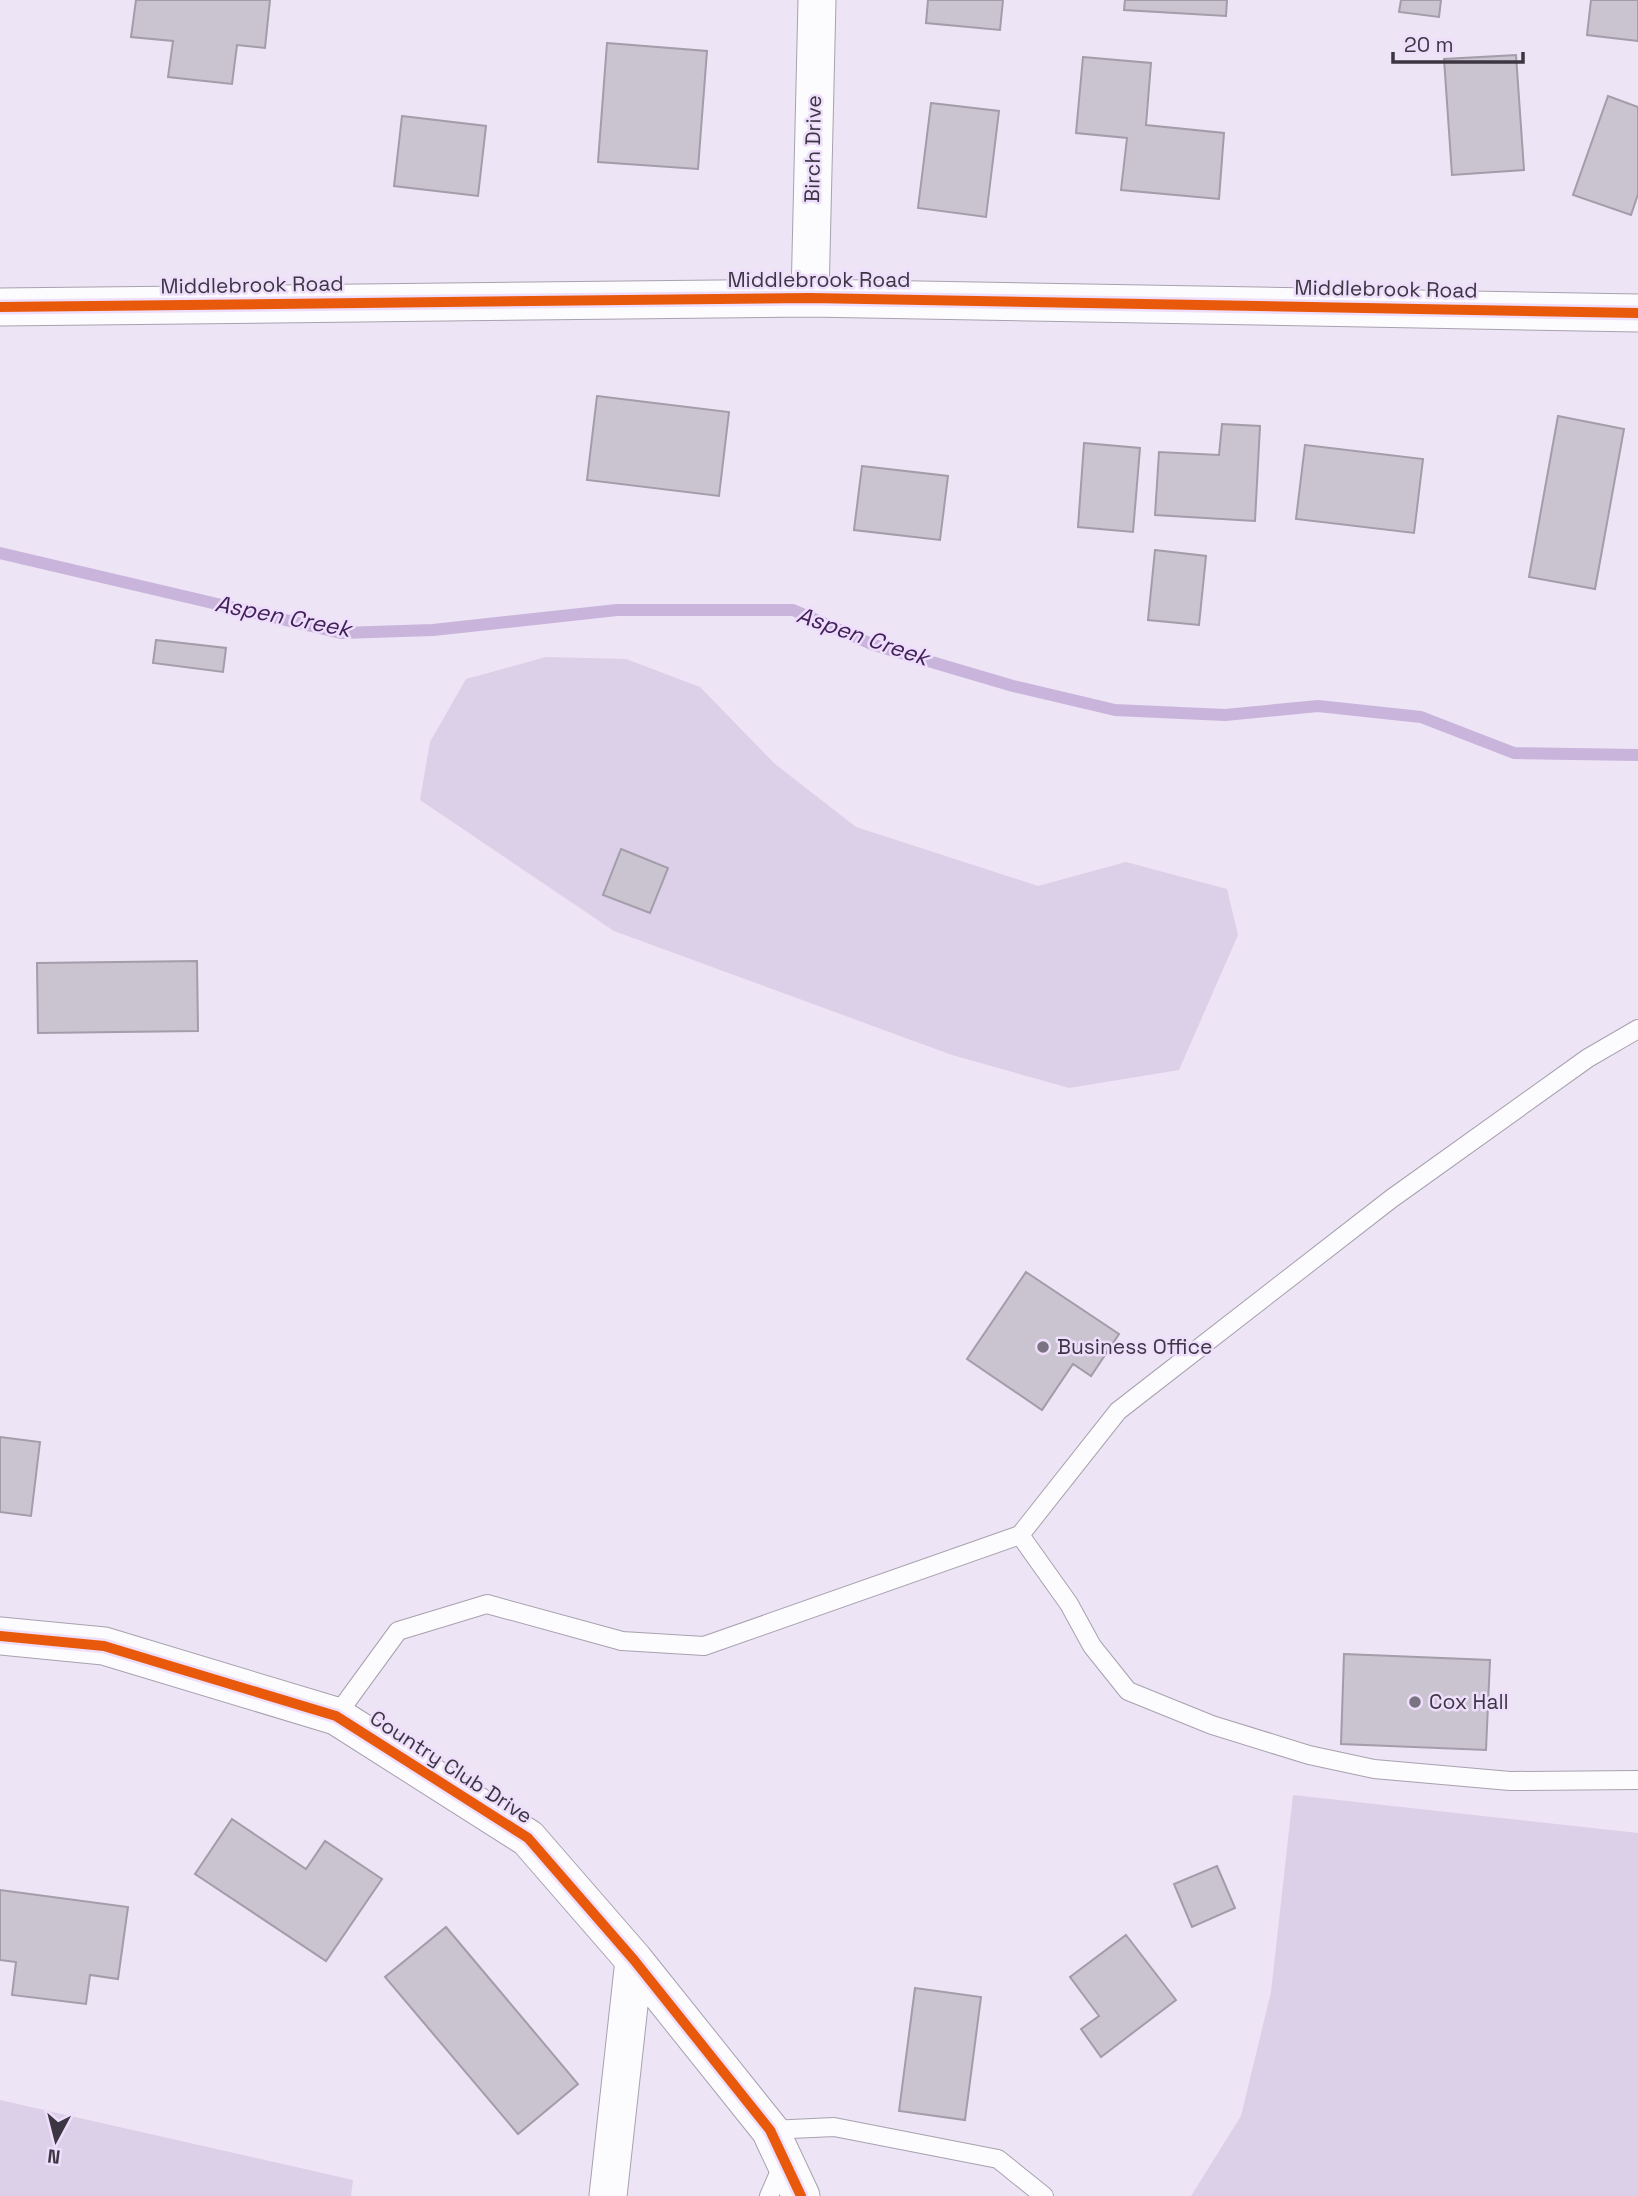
<svg xmlns="http://www.w3.org/2000/svg" width="1638" height="2196" viewBox="0 0 1638 2196" font-family="'Space Grotesk',sans-serif">
  <style>
    .green { fill: #dccfe8 }
    .lines { fill: none; stroke-linecap: round; stroke-linejoin: round }
    .stream { stroke: #c9b4db; stroke-width: 12 }
    .building { fill: #cac3d0; stroke: #a39ca9; stroke-width: 2 }
    .lane-casing { stroke: #a8a1ae; stroke-width: 20 }
    .street-casing { stroke: #a8a1ae; stroke-width: 39 }
    .lane { stroke: #fcfbfe; stroke-width: 18 }
    .street { stroke: #fcfbfe; stroke-width: 37 }
    .cycleway-casing { stroke: #eedefb; stroke-width: 15 }
    .cycleway { stroke: #e8590c; stroke-width: 10 }
    .poi-dot { fill: #7a7381; stroke: #eedefb; stroke-width: 2.5 }
    .labels { text-anchor: middle; stroke-width: 5; stroke-linejoin: round; paint-order: stroke }
    .street-label { font-size: 21px; fill: #3c3642; stroke: #eedefb }
    .poi-label { font-size: 21px; fill: #3c3642; stroke: #eedefb; text-anchor: start }
    .water-label { font-size: 23px; font-style: italic; fill: #411f58; stroke: #eedefb }
  </style>
  <rect width="100%" height="100%" fill="#ede4f5"/>
  <path class="green" d="M 546,657 L 626,659 L 700,687 L 775,764 L 856,827 L 1038,886 L 1126,862 L 1227,889 L 1238,935 L 1179,1070 L 1069,1088 L 952,1055 L 614,931 L 420,800 L 430,742 L 466,679 Z
    M 1293,1795 L 1638,1833 L 1638,2196 L 1191,2196 L 1241,2116 L 1271,1992 Z
    M 0,2100 L 353,2180 L 351,2196 L 0,2196 Z"/>
  <g class="lines">
    <path class="stream" d="M 0,553 L 341,633 L 433,630 L 617,610 L 793,610 L 874,645 L 1013,686 L 1115,710 L 1225,715 L 1318,706 L 1421,717 L 1514,753 L 1638,755"/>
  </g>
  <path class="building" d="M 136,0 L 270,0 L 265,48 L 237,45 L 232,84 L 168,77 L 173,41 L 131,37 Z
    M 928,0 L 1003,0 L 1000,30 L 926,23 Z
    M 1125,0 L 1227,0 L 1226,16 L 1124,10 Z
    M 1401,0 L 1441,0 L 1439,17 L 1399,12 Z
    M 1591,0 L 1638,0 L 1638,41 L 1587,35 Z
    M 607,43 L 707,51 L 698,169 L 598,162 Z
    M 1516,55 L 1524,170 L 1452,175 L 1444,59 Z
    M 1083,57 L 1151,63 L 1146,125 L 1224,133 L 1219,199 L 1121,190 L 1127,138 L 1076,133 Z
    M 1608,96 L 1638,107 L 1638,194 L 1631,215 L 1573,195 Z
    M 931,103 L 999,111 L 986,217 L 918,208 Z
    M 402,116 L 486,126 L 478,196 L 394,186 Z
    M 597,396 L 729,412 L 719,496 L 587,480 Z
    M 1558,416 L 1624,429 L 1595,589 L 1529,577 Z
    M 1222,424 L 1260,426 L 1255,521 L 1155,515 L 1159,452 L 1219,455 Z
    M 1084,443 L 1140,448 L 1133,532 L 1078,527 Z
    M 1305,445 L 1423,459 L 1414,533 L 1296,519 Z
    M 862,466 L 948,476 L 940,540 L 854,530 Z
    M 1155,550 L 1206,556 L 1199,625 L 1148,620 Z
    M 156,640 L 226,648 L 223,672 L 153,663 Z
    M 621,849 L 668,868 L 650,913 L 603,895 Z
    M 197,961 L 198,1031 L 38,1033 L 37,963 Z
    M 1026,1272 L 1119,1334 L 1091,1376 L 1073,1364 L 1042,1410 L 967,1359 Z
    M 0,1437 L 40,1442 L 31,1516 L 0,1512 Z
    M 1344,1654 L 1490,1660 L 1486,1750 L 1341,1744 Z
    M 232,1819 L 306,1869 L 325,1841 L 382,1879 L 326,1961 L 195,1874 Z
    M 1217,1866 L 1235,1908 L 1192,1927 L 1174,1884 Z
    M 0,1890 L 128,1907 L 118,1979 L 90,1975 L 86,2004 L 12,1995 L 16,1962 L 0,1960 Z
    M 446,1927 L 578,2084 L 518,2134 L 385,1977 Z
    M 1126,1935 L 1176,2000 L 1101,2057 L 1081,2029 L 1099,2016 L 1070,1977 Z
    M 915,1988 L 981,1997 L 965,2120 L 899,2111 Z"/>
  <g class="lines">
    <g class="lane-casing">
      <path id="lane" d="M 1020,1535 L 1069,1604 L 1092,1646 L 1128,1691 L 1212,1725 L 1309,1755 L 1374,1769 L 1510,1781 L 1638,1780
        M 336,1716 L 398,1631 L 487,1604 L 622,1641 L 704,1646 L 1020,1535 L 1118,1411 L 1391,1199 L 1588,1058 L 1638,1029
        M 770,2130 L 834,2127 L 998,2159 L 1044,2196
        M 769,2196 L 783,2164"/>
    </g>
    <g class="street-casing">
      <path id="street" d="M 810,298 L 817,0
        M 0,307 L 810,298 L 1638,313
        M 0,1636 L 104,1646 L 336,1716 L 528,1838 L 634,1960 L 770,2130 L 801,2196
        M 608,2196 L 634,1960"/>
    </g>
    <use href="#lane" class="lane"/>
    <use href="#street" class="street"/>
    <g class="cycleway-casing">
      <path id="cycleway" d="M 0,307 L 810,298 L 1638,313
        M 0,1636 L 104,1646 L 336,1716 L 528,1838 L 634,1960 L 770,2130 L 801,2196"/>
    </g>
    <use href="#cycleway" class="cycleway"/>
  </g>
  <g class="poi-dot">
    <circle cx="1043" cy="1347" r="7"/>
    <circle cx="1415" cy="1702" r="7"/>
  </g>
  <g class="labels">
    <g class="street-label">
      <text transform="translate(813 149) rotate(-89)" y="7">Birch Drive</text>
      <text x="819" y="287">Middlebrook Road</text>
      <text transform="translate(252 285) rotate(-1)" y="7">Middlebrook Road</text>
      <text transform="translate(1386 289) rotate(1)" y="7">Middlebrook Road</text>
      <text transform="translate(451 1767) rotate(33)" y="7">Country Club Drive</text>
    </g>
    <g class="poi-label">
      <text x="1057" y="1354">Business Office</text>
      <text x="1429" y="1709">Cox Hall</text>
    </g>
    <g class="water-label">
      <text transform="translate(283 616) rotate(11)" y="8">Aspen Creek</text>
      <text transform="translate(863 636) rotate(19)" y="8">Aspen Creek</text>
    </g>
  </g>
  <g transform="translate(56 2140) rotate(187)" stroke="#eedefb" stroke-width="5" paint-order="stroke">
  <path d="M0-5L12 26L0 18L-12 26Z" fill="#3c3642"/>
  <text y="-10" font-size="19" font-weight="bold" text-anchor="middle" fill="#3c3642">N</text>
  </g>
  <path d="M1393 52v10h130v-10" fill="none" stroke="#3c3642" stroke-width="3.5"/>
  <text x="1404" y="52" font-size="21" fill="#3c3642" stroke="#eedefb" stroke-width="5" paint-order="stroke">20 m</text>
</svg>
